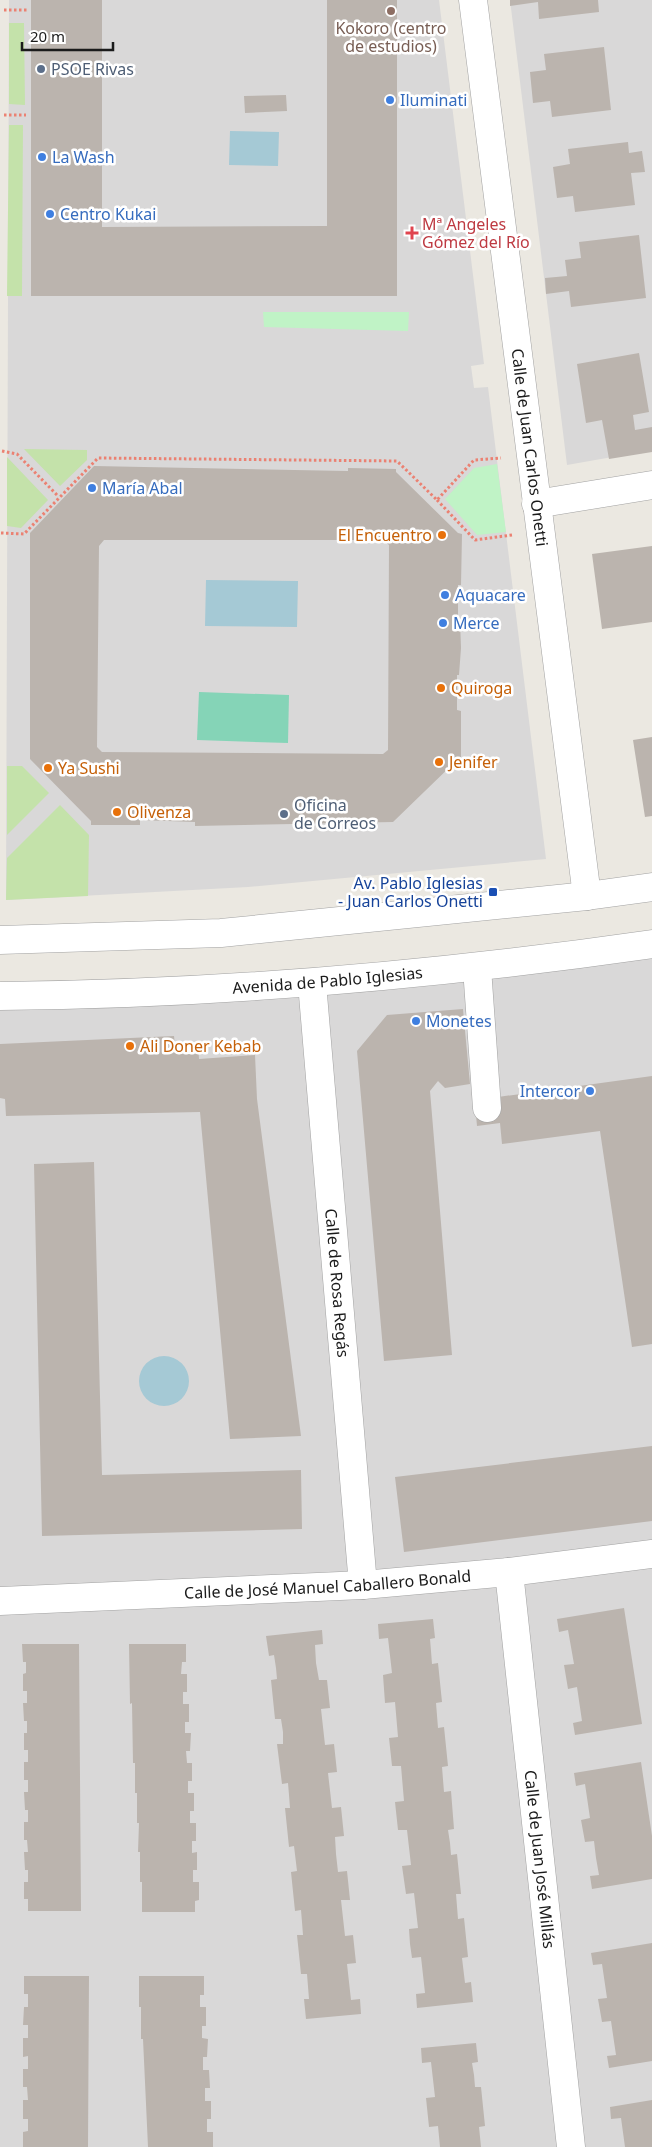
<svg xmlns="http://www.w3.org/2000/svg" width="652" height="2147" viewBox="0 0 652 2147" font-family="'Noto Sans',sans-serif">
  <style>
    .residential { fill: #d9d8d8 }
    .grass { fill: #c4e2aa }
    .park { fill: #c0f3c6 }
    .pitch { fill: #85d4b7 }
    .water { fill: #a5c9d5 }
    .building { fill: #bbb4ae; fill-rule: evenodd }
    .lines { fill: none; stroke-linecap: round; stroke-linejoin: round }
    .minor-casing { stroke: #a2a2a2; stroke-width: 29 }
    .path { stroke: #eb8172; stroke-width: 3; stroke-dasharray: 2.5 2.5; stroke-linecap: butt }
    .minor { stroke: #fff; stroke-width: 28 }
    .education-dot { fill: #8d6e63; stroke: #fff; stroke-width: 2 }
    .service-dot { fill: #5c6f8a; stroke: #fff; stroke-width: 2 }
    .shop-dot { fill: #3f7fe0; stroke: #fff; stroke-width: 2 }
    .health-dot { fill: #e0444e; stroke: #fff; stroke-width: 2 }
    .food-dot { fill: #e8710a; stroke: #fff; stroke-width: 2 }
    .transit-dot { fill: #1a4fb4; stroke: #fff; stroke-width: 2 }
    .labels { text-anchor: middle; stroke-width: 5; stroke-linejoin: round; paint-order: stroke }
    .education-label { font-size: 16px; fill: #785e54; stroke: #fff }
    .service-label { font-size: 16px; fill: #4e5e75; stroke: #fff; text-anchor: start }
    .shop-label { font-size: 16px; fill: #366cbe; stroke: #fff; text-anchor: start }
    .health-label { font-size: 16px; fill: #be3a42; stroke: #fff; text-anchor: start }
    .street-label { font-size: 16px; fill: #1b1b1b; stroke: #fff }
    .food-label { font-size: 16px; fill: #c56008; stroke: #fff; text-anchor: start }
    .transit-label { font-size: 16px; fill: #164399; stroke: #fff; text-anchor: end }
  </style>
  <rect width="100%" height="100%" fill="#ebe8e1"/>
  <path class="residential" d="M 9,0 L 439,0 L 484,364 L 471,366 L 474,388 L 488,387 L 546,859 L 248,887 L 6,900 Z
    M 510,0 L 652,0 L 652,450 L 567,465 Z
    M 652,944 L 652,2147 L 0,2147 L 0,996 Z"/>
  <path class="grass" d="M 9,23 L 24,23 L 25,105 L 9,104 Z
    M 9,125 L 23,125 L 22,296 L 7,296 Z
    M 24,449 L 87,450 L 87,460 L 60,486 Z
    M 7,457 L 48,500 L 21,528 L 7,526 Z
    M 7,766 L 22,766 L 49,793 L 7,835 Z
    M 60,805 L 89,835 L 88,896 L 6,900 L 7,858 Z"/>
  <path class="park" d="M 263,312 L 409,312 L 408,331 L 264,327 Z
    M 497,464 L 506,532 L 477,535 L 445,499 L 474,468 Z"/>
  <path class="pitch" d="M 199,692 L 289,695 L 288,743 L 197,740 Z"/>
  <path class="water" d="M 230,131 L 279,132 L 278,166 L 229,165 Z
    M 206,580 L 298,581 L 297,627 L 205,626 Z
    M139 1381a25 25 0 1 1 50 0a25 25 0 1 1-50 0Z"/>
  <path class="building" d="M 31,0 L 102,0 L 102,227 L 327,226 L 327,0 L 397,0 L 397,296 L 31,296 Z
    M 510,0 L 598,0 L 599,12 L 539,19 L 538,2 L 510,6 Z
    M 604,47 L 611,110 L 552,117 L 550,101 L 533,103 L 530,72 L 546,70 L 544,54 Z
    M 286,95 L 287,111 L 245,113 L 244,96 Z
    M 628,142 L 629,153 L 642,151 L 645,172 L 631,173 L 635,205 L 575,212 L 573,196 L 557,198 L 553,167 L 570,164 L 568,149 Z
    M 639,235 L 646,298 L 571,307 L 569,291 L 546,294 L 545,278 L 567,276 L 565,260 L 581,258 L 579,242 Z
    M 639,353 L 649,412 L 633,415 L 635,430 L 652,427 L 652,452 L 609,459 L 602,420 L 586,423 L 577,364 Z
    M 94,466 L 348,471 L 348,468 L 396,469 L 396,472 L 458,533 L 462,534 L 461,585 L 458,585 L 458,620 L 460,620 L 461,648 L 459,675 L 457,675 L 457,710 L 461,711 L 461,760 L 456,761 L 393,822 L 195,826 L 195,822 L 140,820 L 140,825 L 91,825 L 91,821 L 30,759 L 30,533 ZM 104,540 L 384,540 L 389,545 L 388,750 L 383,754 L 102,752 L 97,747 L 99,546 Z
    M 652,546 L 652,622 L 602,629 L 592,554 Z
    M 652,737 L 652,816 L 645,817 L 633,740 Z
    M 463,1009 L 470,1084 L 445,1088 L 438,1081 L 430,1091 L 452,1355 L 384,1361 L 357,1051 L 387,1015 Z
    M 174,1036 L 175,1046 L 198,1045 L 199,1059 L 255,1055 L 257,1099 L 301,1436 L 230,1439 L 200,1112 L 6,1116 L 5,1099 L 0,1098 L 0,1044 Z
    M 652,1076 L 652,1344 L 632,1347 L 600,1131 L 502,1144 L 500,1123 L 477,1126 L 476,1115 L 498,1097 Z
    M 94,1162 L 102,1475 L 301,1470 L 302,1529 L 42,1536 L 34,1164 Z
    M 652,1446 L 652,1521 L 404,1552 L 395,1477 Z
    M 624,1608 L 642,1724 L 575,1735 L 573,1723 L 582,1721 L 577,1687 L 568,1689 L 564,1665 L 574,1664 L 568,1630 L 559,1632 L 557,1619 Z
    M 433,1619 L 435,1638 L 430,1639 L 431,1651 L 432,1664 L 438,1663 L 442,1702 L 436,1703 L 438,1728 L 444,1727 L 448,1766 L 442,1767 L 444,1792 L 451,1791 L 454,1829 L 448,1830 L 450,1843 L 451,1855 L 457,1854 L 461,1894 L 456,1894 L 458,1919 L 464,1918 L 468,1957 L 462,1958 L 465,1983 L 471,1982 L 473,2002 L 417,2008 L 416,1994 L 425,1993 L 421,1957 L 412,1958 L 410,1944 L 409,1929 L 418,1928 L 414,1893 L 406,1894 L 402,1866 L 411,1865 L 407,1830 L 398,1830 L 395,1802 L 404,1801 L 401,1766 L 392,1766 L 389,1738 L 398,1737 L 395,1702 L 385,1703 L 383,1675 L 392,1673 L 388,1638 L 379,1639 L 378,1624 Z
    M 322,1630 L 323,1644 L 315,1645 L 316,1663 L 319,1680 L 327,1680 L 330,1708 L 321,1709 L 325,1745 L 334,1744 L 337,1772 L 328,1773 L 332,1808 L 341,1807 L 344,1836 L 335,1837 L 336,1854 L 338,1872 L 347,1871 L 350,1900 L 341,1900 L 345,1936 L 353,1935 L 356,1963 L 347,1964 L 351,2000 L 360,1999 L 361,2014 L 306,2019 L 304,1999 L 309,1999 L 307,1974 L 301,1974 L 297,1935 L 303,1935 L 302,1922 L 301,1910 L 295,1911 L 291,1872 L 297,1871 L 294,1846 L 289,1847 L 285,1808 L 290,1808 L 289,1795 L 288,1783 L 282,1784 L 277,1744 L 283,1744 L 283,1732 L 281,1719 L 275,1719 L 271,1680 L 277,1679 L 276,1668 L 274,1655 L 269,1656 L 266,1636 Z
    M 22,1644 L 79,1644 L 81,1911 L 28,1911 L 28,1899 L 24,1899 L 24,1882 L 28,1882 L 28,1870 L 25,1870 L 24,1852 L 28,1852 L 27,1840 L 24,1840 L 24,1822 L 28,1822 L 28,1810 L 25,1810 L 24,1792 L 28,1792 L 28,1780 L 24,1780 L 24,1762 L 28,1762 L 28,1750 L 24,1750 L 24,1733 L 27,1733 L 27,1721 L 24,1721 L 23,1703 L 27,1703 L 27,1691 L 23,1691 L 23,1674 L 26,1673 L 26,1662 L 23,1662 Z
    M 129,1644 L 186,1644 L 186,1662 L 182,1662 L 181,1674 L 187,1674 L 187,1692 L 183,1692 L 183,1704 L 189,1704 L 189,1722 L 185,1722 L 185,1733 L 191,1733 L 190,1751 L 186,1751 L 187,1763 L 192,1763 L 192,1781 L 188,1781 L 188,1793 L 194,1793 L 194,1811 L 190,1811 L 190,1823 L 196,1823 L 196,1841 L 192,1841 L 192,1853 L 197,1852 L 197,1870 L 193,1870 L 193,1882 L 199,1882 L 199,1900 L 195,1901 L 195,1912 L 142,1912 L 142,1882 L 140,1882 L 140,1852 L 138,1852 L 139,1823 L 137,1823 L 137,1793 L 135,1793 L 135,1763 L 133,1763 L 132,1703 L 130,1704 Z
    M 641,1762 L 652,1836 L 652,1879 L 592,1889 L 590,1876 L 599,1875 L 596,1858 L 594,1841 L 585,1842 L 581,1820 L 590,1818 L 585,1784 L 576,1786 L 574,1773 Z
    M 652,1943 L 652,2061 L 609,2068 L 607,2056 L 616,2055 L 611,2021 L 602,2022 L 598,1999 L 607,1998 L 602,1964 L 593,1965 L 591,1953 Z
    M 24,1976 L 89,1976 L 88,2147 L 23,2147 L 23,2132 L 28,2131 L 28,2119 L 23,2119 L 23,2100 L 28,2100 L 27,2087 L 23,2087 L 23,2069 L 28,2069 L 28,2056 L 23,2057 L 23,2038 L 28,2038 L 28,2025 L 23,2025 L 24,2007 L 28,2007 L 28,1994 L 24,1994 Z
    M 139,1976 L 204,1976 L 204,1995 L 200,1995 L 200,2007 L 206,2007 L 206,2026 L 202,2026 L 202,2038 L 208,2039 L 207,2057 L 203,2057 L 203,2070 L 209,2070 L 210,2088 L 205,2088 L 205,2101 L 211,2101 L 211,2119 L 207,2119 L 207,2132 L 213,2132 L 213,2147 L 148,2147 L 143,2039 L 141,2039 L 141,2007 L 139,2007 Z
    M 476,2043 L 478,2062 L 472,2063 L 474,2075 L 475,2087 L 481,2087 L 485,2126 L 479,2127 L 481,2147 L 440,2147 L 438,2126 L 429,2127 L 426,2098 L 435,2097 L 431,2062 L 422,2063 L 421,2048 Z
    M 652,2100 L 652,2147 L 625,2147 L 621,2118 L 611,2119 L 610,2107 Z"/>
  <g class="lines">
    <g class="minor-casing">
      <g id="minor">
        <path id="s1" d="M 473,0 L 587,896"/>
        <path d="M 536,504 L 652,485"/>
        <path d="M 0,940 L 221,933 L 587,896 L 652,887"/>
        <path d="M 477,968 L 487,1108"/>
        <path id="s2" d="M 312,983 L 363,1585"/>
        <path id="s3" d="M 0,996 C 218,994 436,975 652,944"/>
        <path id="s4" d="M 509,1572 L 571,2147"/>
        <path id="s5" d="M 0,1601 L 363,1585 L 509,1572 L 652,1554"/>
      </g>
    </g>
    <path class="path" d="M 4,10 L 27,10
      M 4,115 L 26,115
      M 2,451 L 17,454 L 58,496
      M 437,500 L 475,540 L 512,535
      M 1,533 L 24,534 L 98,458 L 397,461 L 437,500 L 474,460 L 501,458"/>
    <use href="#minor" class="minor"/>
  </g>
  <circle class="education-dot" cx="391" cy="11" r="5"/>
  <g class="service-dot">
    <circle cx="41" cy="69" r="5"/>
    <circle cx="284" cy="814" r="5"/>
  </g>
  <g class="shop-dot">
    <circle cx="390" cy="100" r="5"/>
    <circle cx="42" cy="157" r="5"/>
    <circle cx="50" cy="214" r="5"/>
    <circle cx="92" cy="488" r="5"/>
    <circle cx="445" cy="595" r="5"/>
    <circle cx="443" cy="623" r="5"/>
    <circle cx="416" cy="1021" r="5"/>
    <circle cx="590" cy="1091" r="5"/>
  </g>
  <path class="health-dot" d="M409.5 225.5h5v5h5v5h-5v5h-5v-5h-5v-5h5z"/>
  <g class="food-dot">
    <circle cx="442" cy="535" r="5"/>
    <circle cx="441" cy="688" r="5"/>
    <circle cx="439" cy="762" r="5"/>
    <circle cx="48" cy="768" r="5"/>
    <circle cx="117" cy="812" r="5"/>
    <circle cx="130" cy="1046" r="5"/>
  </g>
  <rect class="transit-dot" x="488" y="887" width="10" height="10" rx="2.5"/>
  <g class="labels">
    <g class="education-label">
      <text x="391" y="34">Kokoro (centro<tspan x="391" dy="18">de estudios)</tspan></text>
    </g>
    <g class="service-label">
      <text x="51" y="75">PSOE Rivas</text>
      <text x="294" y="811">Oficina<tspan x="294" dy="18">de Correos</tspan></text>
    </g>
    <g class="shop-label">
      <text x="400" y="106">Iluminati</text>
      <text x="52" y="163">La Wash</text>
      <text x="60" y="220">Centro Kukai</text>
      <text x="102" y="494">María Abal</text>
      <text x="455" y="601">Aquacare</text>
      <text x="453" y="629">Merce</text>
      <text x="426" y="1027">Monetes</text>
      <text x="580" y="1097" text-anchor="end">Intercor</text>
    </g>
    <g class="health-label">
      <text x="422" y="230">Mª Angeles<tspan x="422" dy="18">Gómez del Río</tspan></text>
    </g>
    <g class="street-label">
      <text dy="6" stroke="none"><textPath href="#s1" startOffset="451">Calle de Juan Carlos Onetti</textPath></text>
      <text dy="6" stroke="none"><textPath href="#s3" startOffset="328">Avenida de Pablo Iglesias</textPath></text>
      <text dy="6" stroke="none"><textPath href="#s2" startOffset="301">Calle de Rosa Regás</textPath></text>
      <text dy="6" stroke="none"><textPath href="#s5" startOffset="328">Calle de José Manuel Caballero Bonald</textPath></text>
      <text dy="6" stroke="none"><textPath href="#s4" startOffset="289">Calle de Juan José Millás</textPath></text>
    </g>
    <g class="food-label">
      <text x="432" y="541" text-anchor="end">El Encuentro</text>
      <text x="451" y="694">Quiroga</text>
      <text x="449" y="768">Jenifer</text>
      <text x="58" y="774">Ya Sushi</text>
      <text x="127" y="818">Olivenza</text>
      <text x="140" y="1052">Ali Doner Kebab</text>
    </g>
    <g class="transit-label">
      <text x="483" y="889">Av. Pablo Iglesias<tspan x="483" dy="18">- Juan Carlos Onetti</tspan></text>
    </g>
  </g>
  <path d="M22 42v8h91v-8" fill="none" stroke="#1b1b1b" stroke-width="2.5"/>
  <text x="30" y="42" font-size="15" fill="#1b1b1b" stroke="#ffffff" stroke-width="4" paint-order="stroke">20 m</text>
</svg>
